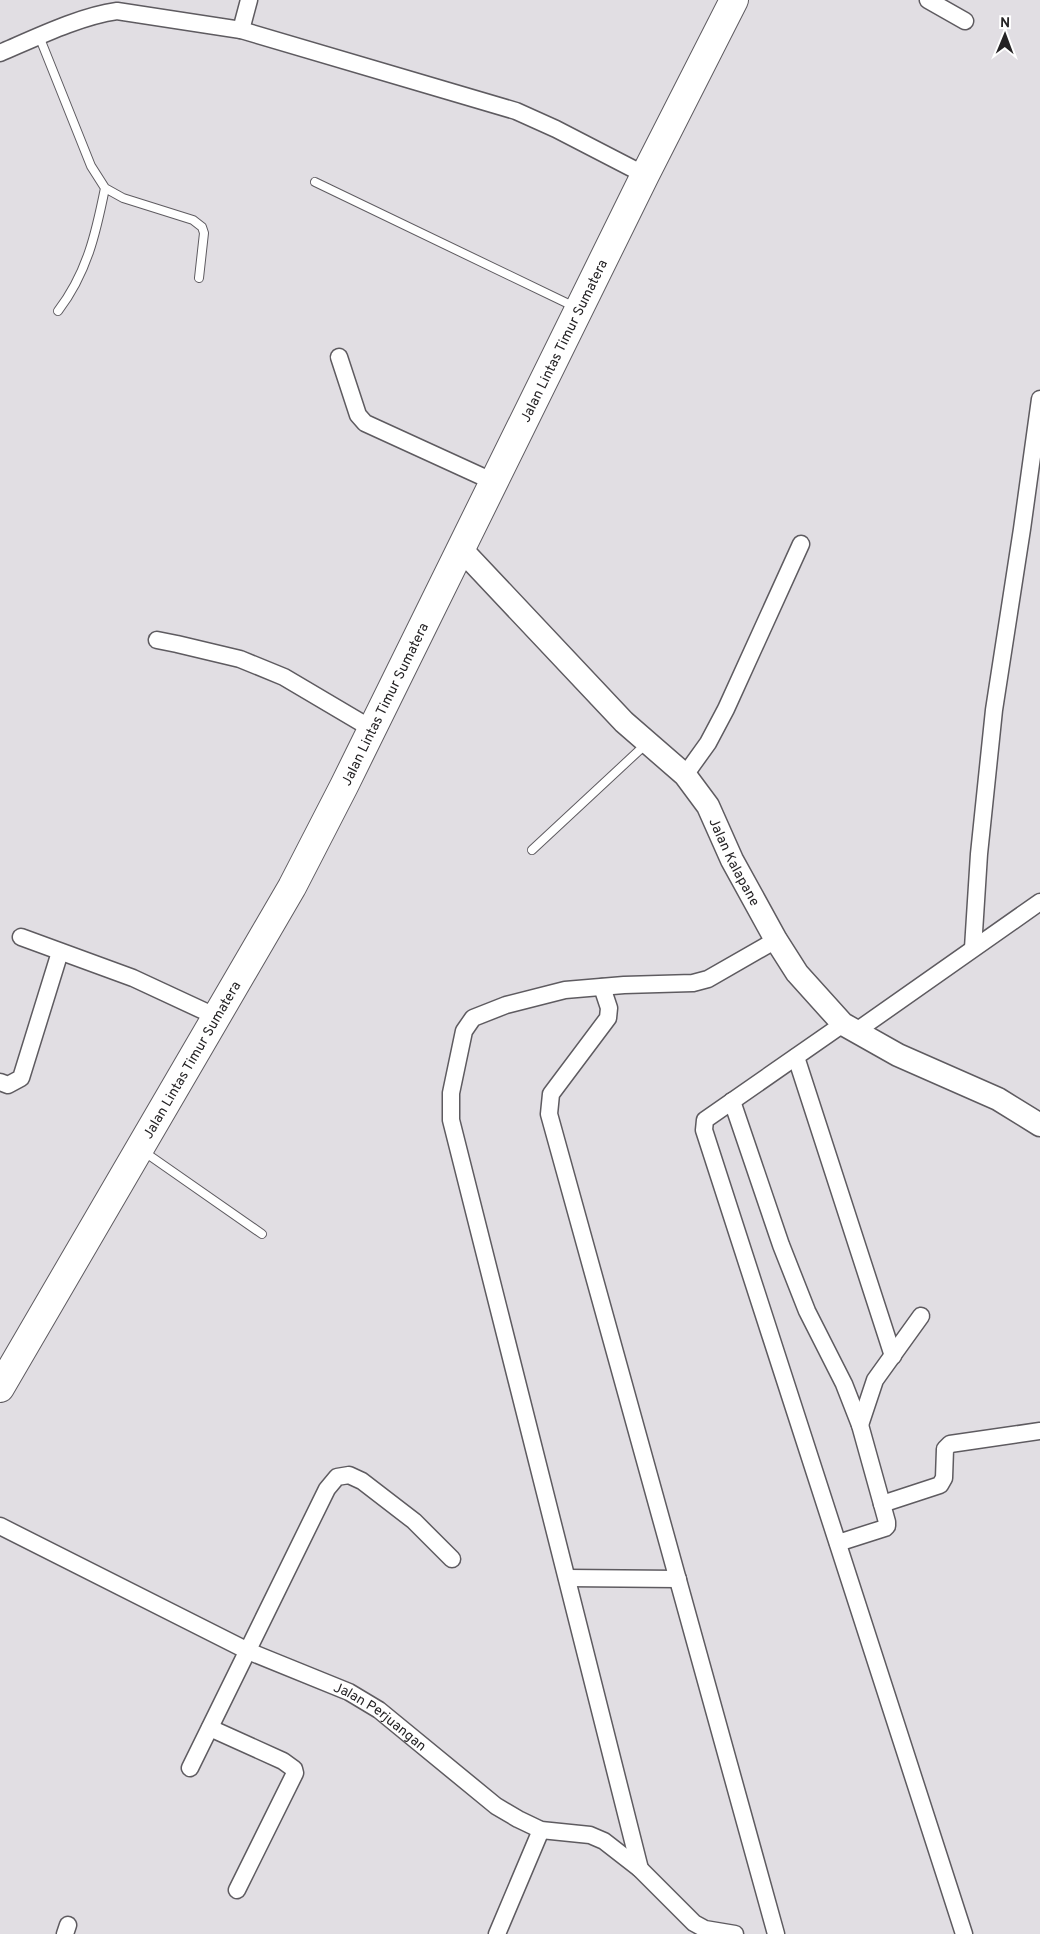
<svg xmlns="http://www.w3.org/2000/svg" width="1040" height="1934" viewBox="0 0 1040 1934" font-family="Overpass,sans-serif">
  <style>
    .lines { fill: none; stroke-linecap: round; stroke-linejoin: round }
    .lane-casing { stroke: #5e5b60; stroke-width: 10 }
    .street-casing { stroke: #5e5b60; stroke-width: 19 }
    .secondary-casing { stroke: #5e5b60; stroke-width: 25 }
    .highway-casing { stroke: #5e5b60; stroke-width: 30 }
    .lane { stroke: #fff; stroke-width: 8 }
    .street { stroke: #fff; stroke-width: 16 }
    .secondary { stroke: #fff; stroke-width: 22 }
    .highway { stroke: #fff; stroke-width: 28 }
    .labels { text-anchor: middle; stroke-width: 5; stroke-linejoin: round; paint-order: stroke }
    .street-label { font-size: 14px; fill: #252325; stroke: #fff }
  </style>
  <rect width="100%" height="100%" fill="#e1dee3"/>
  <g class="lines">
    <g class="lane-casing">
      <path id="lane" d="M 39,36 L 91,166 L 105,188 L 123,198 L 193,220 L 202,227 L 204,233 L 199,278
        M 315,182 L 575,307
        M 58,311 C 87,273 96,233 105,188
        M 532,850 L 646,744
        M 143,1151 L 262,1234"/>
    </g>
    <g class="street-casing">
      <g id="street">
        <path d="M 928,0 L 965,21"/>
        <path d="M 241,30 L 249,0"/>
        <path d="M 0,53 C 35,38 80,16 117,11 L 241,30 L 516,111 L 556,129 L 645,175"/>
        <path d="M 339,357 L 358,415 L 365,423 L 494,482"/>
        <path d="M 157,640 L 177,644 L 240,659 L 284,677 L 372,729"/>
        <path d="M 685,775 L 708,743 L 726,709 L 801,544"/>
        <path d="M 21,937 L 133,978 L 217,1017"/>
        <path d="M 973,948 L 979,854 L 994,710 L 1022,529 L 1040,399"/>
        <path d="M 602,987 L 609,1008 L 608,1018 L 551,1094 L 549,1114 L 776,1934"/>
        <path d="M 843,1024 L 705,1120 L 704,1130 L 964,1934"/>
        <path d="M 855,1032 L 1040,902"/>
        <path d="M 796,1057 L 893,1356"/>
        <path d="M 0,1082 L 8,1085 L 21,1078 L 60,952"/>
        <path d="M 732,1101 L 781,1245 L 807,1311 L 844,1384 L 860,1425 L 887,1522 L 887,1526 L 885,1528 L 838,1543"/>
        <path d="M 860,1425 L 875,1380 L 921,1316"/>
        <path d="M 882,1504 L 940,1485 L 944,1478 L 945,1449 L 950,1444 L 1040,1431"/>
        <path id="s1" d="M 0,1526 L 248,1651 L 349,1692 L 379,1710 L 496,1806 L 518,1819 L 541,1830 L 590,1835 L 604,1841 L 640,1869 L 694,1923 L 705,1929 L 735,1934"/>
        <path d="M 567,1578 L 678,1579"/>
        <path d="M 210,1728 L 283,1761 L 294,1769 L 295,1773 L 237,1890"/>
        <path d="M 190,1768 L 327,1489 L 337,1477 L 349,1475 L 362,1481 L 414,1521 L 452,1559"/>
        <path d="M 640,1869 L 451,1120 L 451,1093 L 464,1031 L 473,1018 L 506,1005 L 565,990 L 624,985 L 693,983 L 708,979 L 776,940"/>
        <path d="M 65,1934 L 68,1925"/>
        <path d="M 497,1934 L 541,1830"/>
      </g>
    </g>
    <g class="secondary-casing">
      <g id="secondary">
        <path id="s2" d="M 461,549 L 624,722 L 685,775 L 708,806 L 732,860 L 776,940 L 797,973 L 843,1024 L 898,1055 L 998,1099 L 1040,1125"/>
      </g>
    </g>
    <g class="highway-casing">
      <g id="highway">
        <path id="s3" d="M 0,1388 L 292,887 L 344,786 L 645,175 L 734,0"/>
      </g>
    </g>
    <use href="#lane" class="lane"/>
    <use href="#street" class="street"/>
    <use href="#secondary" class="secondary"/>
    <use href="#highway" class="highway"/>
  </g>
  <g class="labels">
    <g class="street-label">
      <text dy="5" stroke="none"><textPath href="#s3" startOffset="1190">Jalan Lintas Timur Sumatera</textPath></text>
      <text dy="5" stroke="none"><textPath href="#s3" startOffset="785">Jalan Lintas Timur Sumatera</textPath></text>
      <text dy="5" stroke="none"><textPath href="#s2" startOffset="419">Jalan Kalapane</textPath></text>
      <text dy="5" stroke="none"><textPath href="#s3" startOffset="380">Jalan Lintas Timur Sumatera</textPath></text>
      <text dy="5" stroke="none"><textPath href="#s1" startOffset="426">Jalan Perjuangan</textPath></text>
    </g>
  </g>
  <g transform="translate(1005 35) rotate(1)" stroke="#ffffff" stroke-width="4" paint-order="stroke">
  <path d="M0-4L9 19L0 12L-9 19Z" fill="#252325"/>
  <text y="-8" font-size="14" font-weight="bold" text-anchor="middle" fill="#252325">N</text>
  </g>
</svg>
